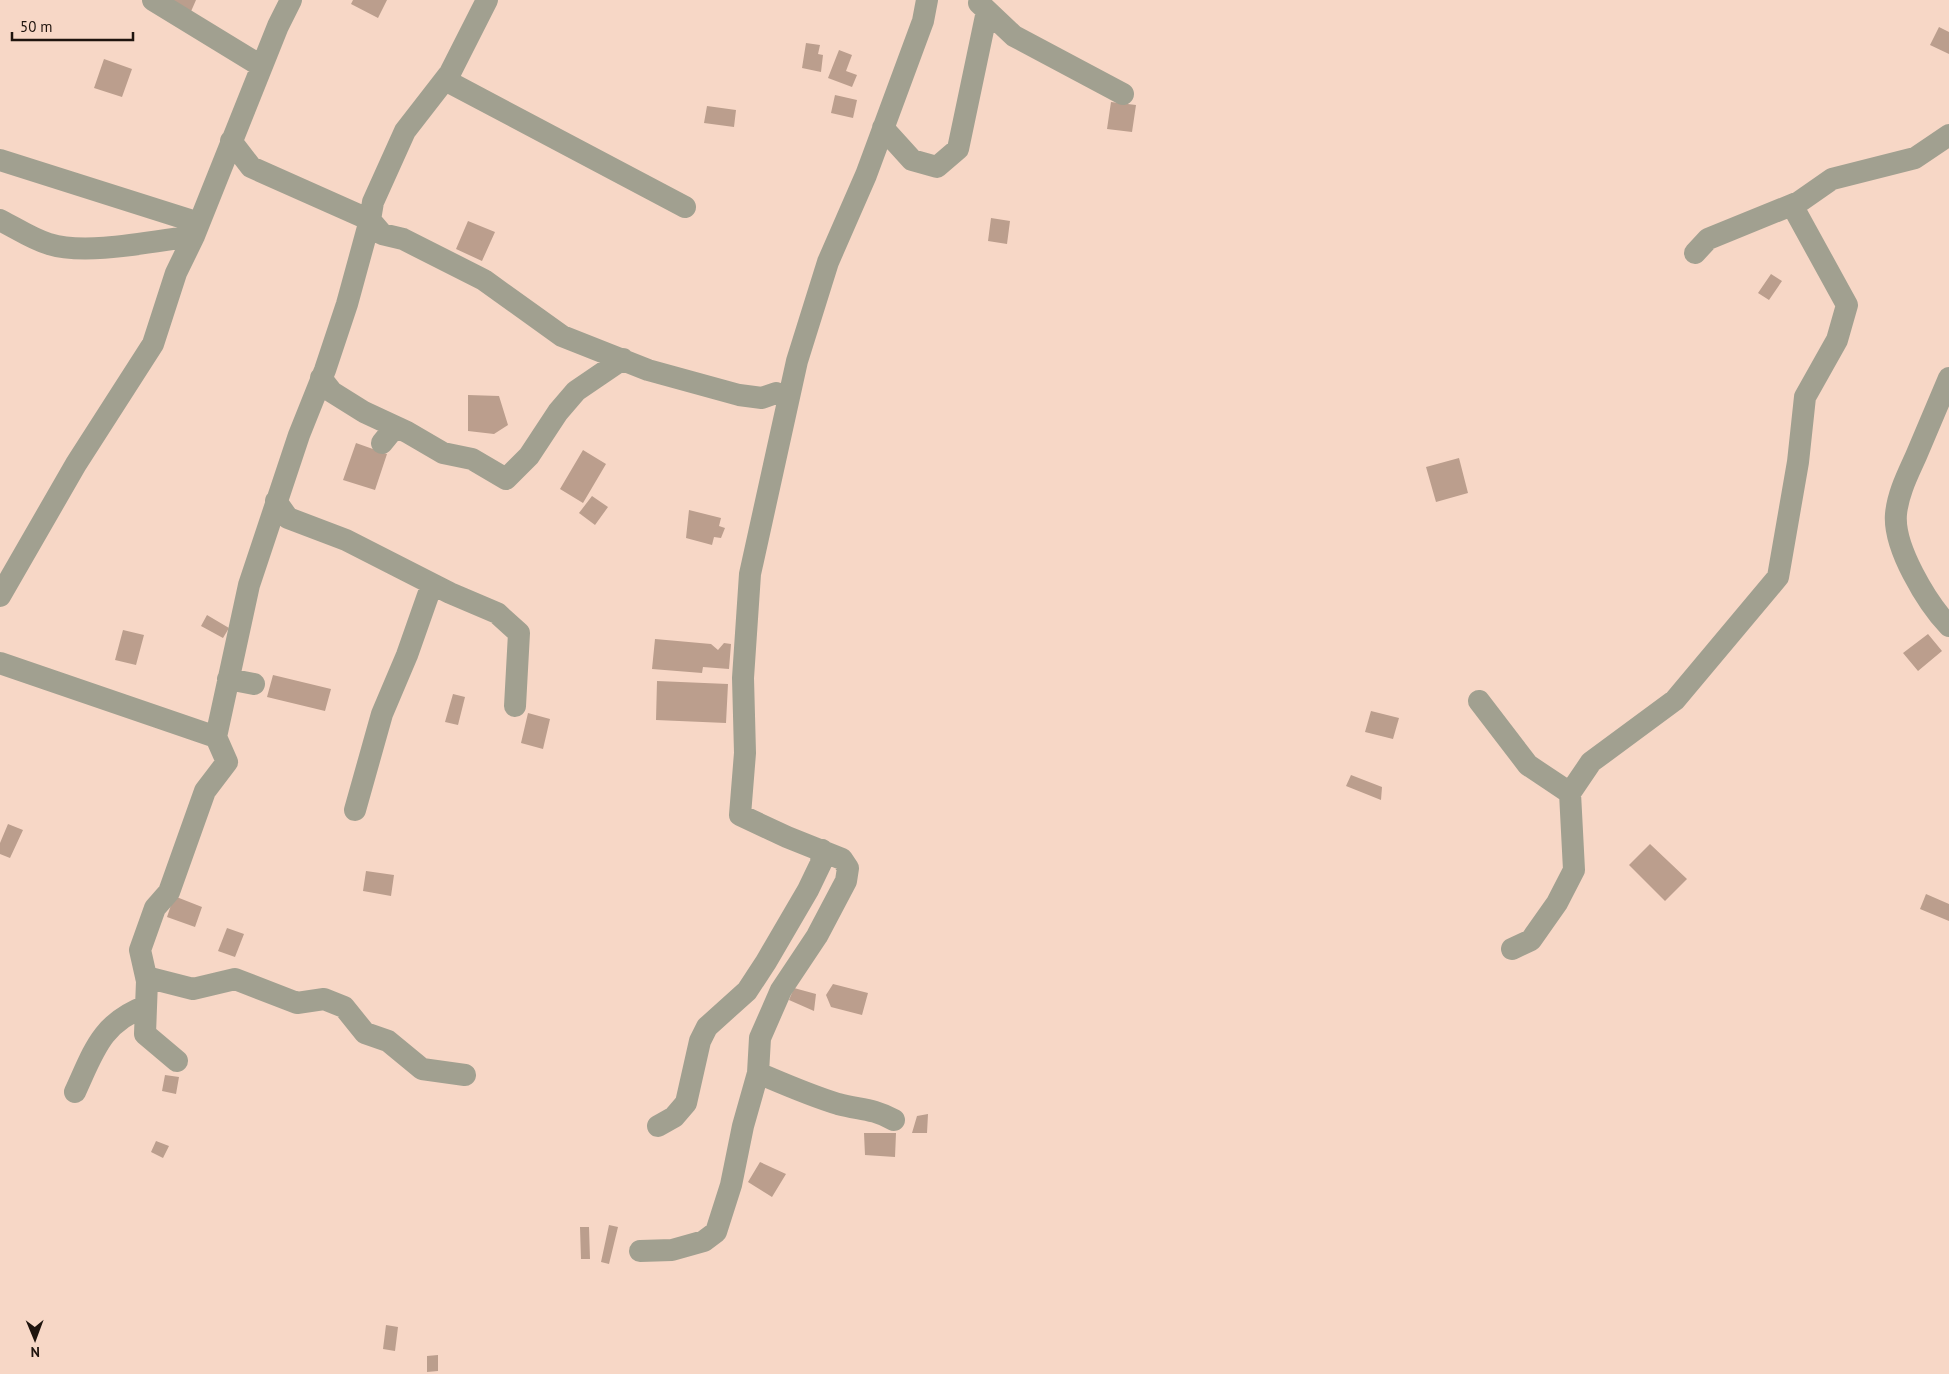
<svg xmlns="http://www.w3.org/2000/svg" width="1949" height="1374" viewBox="0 0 1949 1374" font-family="'PT Sans',sans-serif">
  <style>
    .building { fill: #bb9e8d }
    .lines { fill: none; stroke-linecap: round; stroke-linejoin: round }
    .minor { stroke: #a1a090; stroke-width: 22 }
  </style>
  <rect width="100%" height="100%" fill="#f7d7c6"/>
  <path class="building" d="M 169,0 L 196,0 L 189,16 Z
    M 353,0 L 387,0 L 378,18 L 351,4 Z
    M 1939,27 L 1949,32 L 1949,54 L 1930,45 Z
    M 806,43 L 820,45 L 818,54 L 823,55 L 821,72 L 802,68 Z
    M 839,50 L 852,55 L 846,71 L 857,75 L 852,87 L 828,78 Z
    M 104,59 L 132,69 L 122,97 L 94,88 Z
    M 835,95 L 857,100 L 853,118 L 831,113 Z
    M 1111,102 L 1136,105 L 1132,132 L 1107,129 Z
    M 707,106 L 736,110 L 734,127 L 704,123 Z
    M 991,218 L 1010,221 L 1007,244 L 988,241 Z
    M 468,221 L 495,232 L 482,261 L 456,249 Z
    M 1771,274 L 1782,281 L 1769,300 L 1758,293 Z
    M 468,395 L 499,396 L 508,425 L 494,434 L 468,431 Z
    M 356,443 L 387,454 L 375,490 L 343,480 Z
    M 583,450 L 606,464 L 583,503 L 560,489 Z
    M 1459,458 L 1468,493 L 1436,502 L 1426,467 Z
    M 592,496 L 608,507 L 595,525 L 579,513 Z
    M 689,510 L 721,518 L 719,526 L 725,528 L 721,538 L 714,537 L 712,545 L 686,538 Z
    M 207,615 L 229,628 L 223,638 L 201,626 Z
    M 123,630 L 144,635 L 136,665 L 115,660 Z
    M 1928,634 L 1942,651 L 1918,671 L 1903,653 Z
    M 655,639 L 711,644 L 718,650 L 724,643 L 731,644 L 729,669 L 703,667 L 702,673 L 652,669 Z
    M 273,675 L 331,689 L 325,711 L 267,697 Z
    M 657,681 L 728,684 L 726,723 L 656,720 Z
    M 453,694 L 465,697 L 458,725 L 445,722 Z
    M 1371,711 L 1399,718 L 1393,739 L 1365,732 Z
    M 528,713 L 550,719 L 543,749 L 521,743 Z
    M 1351,775 L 1382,787 L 1381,800 L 1346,786 Z
    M 8,824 L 23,830 L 10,858 L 0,854 L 0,843 Z
    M 1650,844 L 1687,879 L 1665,901 L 1629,865 Z
    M 366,871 L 394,875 L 391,896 L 363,891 Z
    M 1926,894 L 1949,904 L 1949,921 L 1920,909 Z
    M 174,896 L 202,907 L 195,927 L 167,917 Z
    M 227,928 L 244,934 L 235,957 L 218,951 Z
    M 833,984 L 868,993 L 862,1015 L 831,1007 L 826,995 Z
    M 794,988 L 816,994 L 814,1011 L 789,1000 Z
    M 165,1075 L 179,1077 L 176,1094 L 162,1091 Z
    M 928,1114 L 927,1133 L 912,1133 L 917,1116 Z
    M 864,1133 L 896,1133 L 895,1157 L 865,1155 Z
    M 156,1141 L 169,1146 L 163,1158 L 151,1152 Z
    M 760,1162 L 786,1174 L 772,1197 L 748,1182 Z
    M 609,1225 L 618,1227 L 609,1264 L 601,1262 Z
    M 580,1227 L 589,1227 L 590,1259 L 581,1259 Z
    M 386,1325 L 398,1327 L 395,1351 L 383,1349 Z
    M 438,1355 L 438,1371 L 427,1372 L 427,1356 Z"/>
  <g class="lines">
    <path class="minor" d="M 153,0 L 261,66
      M 979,3 L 1014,36 L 1123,94
      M 445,80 L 685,207
      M 883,128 L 912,160 L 937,167 L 958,149 L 987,11
      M 231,141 L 251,167 L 370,220 L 382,234 L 403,239 L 484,280 L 562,336 L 648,370 L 739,395 L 762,398 L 776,393
      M 0,160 L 199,223
      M 0,220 C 16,228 32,239 49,244 C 86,256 154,241 194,236
      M 1695,253 L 1708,239 L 1799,202 L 1832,179 L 1915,158 L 1949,135
      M 321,378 L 332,392 L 364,412 L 407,432 L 443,453 L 472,459 L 506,479 L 529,456 L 558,412 L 576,391 L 623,359
      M 1949,378 C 1938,404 1927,430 1916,456 C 1908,474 1898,493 1896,514 C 1893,547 1927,603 1949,626
      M 382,443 L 395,427
      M 276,501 L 288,518 L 346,540 L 450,593 L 497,613 L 519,633 L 515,706
      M 0,596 L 76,464 L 153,344 L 176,273 L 194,236 L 278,26 L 291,0
      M 0,663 L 216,737
      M 228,679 L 254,684
      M 1479,701 L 1528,765 L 1570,793 L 1591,762 L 1675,700 L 1778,577 L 1798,462 L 1805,397 L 1837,340 L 1847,305 L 1792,205
      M 355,810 L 382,714 L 407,655 L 432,584
      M 1512,949 L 1531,940 L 1557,903 L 1574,870 L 1570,793
      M 146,977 L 193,989 L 235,979 L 297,1003 L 324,999 L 344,1007 L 365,1033 L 388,1041 L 422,1069 L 465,1075
      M 177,1061 L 145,1034 L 147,981 L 140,950 L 155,908 L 169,892 L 205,791 L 227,762 L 216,737 L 249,585 L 299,435 L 325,370 L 347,304 L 370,220 L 373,202 L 405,131 L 450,73 L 487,0
      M 758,1073 C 784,1084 811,1096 838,1104 C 861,1110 872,1108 894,1120
      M 75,1092 C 94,1051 101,1023 146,1006
      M 658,1126 L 674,1117 L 686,1103 L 700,1041 L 707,1027 L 747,991 L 766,962 L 808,890 L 821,863 L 822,850
      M 640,1251 L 672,1250 L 704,1241 L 716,1232 L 731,1185 L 743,1126 L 758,1073 L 760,1038 L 781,990 L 817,936 L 846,881 L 848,868 L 842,859 L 787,837 L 740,815 L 745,753 L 743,678 L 750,574 L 797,361 L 828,262 L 866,175 L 923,21 L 927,0"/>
  </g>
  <g transform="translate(35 1339) rotate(179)" stroke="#f7d7c6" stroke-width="4" paint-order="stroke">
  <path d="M0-4L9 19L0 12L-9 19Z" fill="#1f140e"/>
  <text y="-8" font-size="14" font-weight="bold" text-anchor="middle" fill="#1f140e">N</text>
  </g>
  <path d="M12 32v8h121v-8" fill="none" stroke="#1f140e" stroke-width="2.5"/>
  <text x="20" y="32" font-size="15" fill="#1f140e" stroke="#f7d7c6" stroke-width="4" paint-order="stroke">50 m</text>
</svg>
